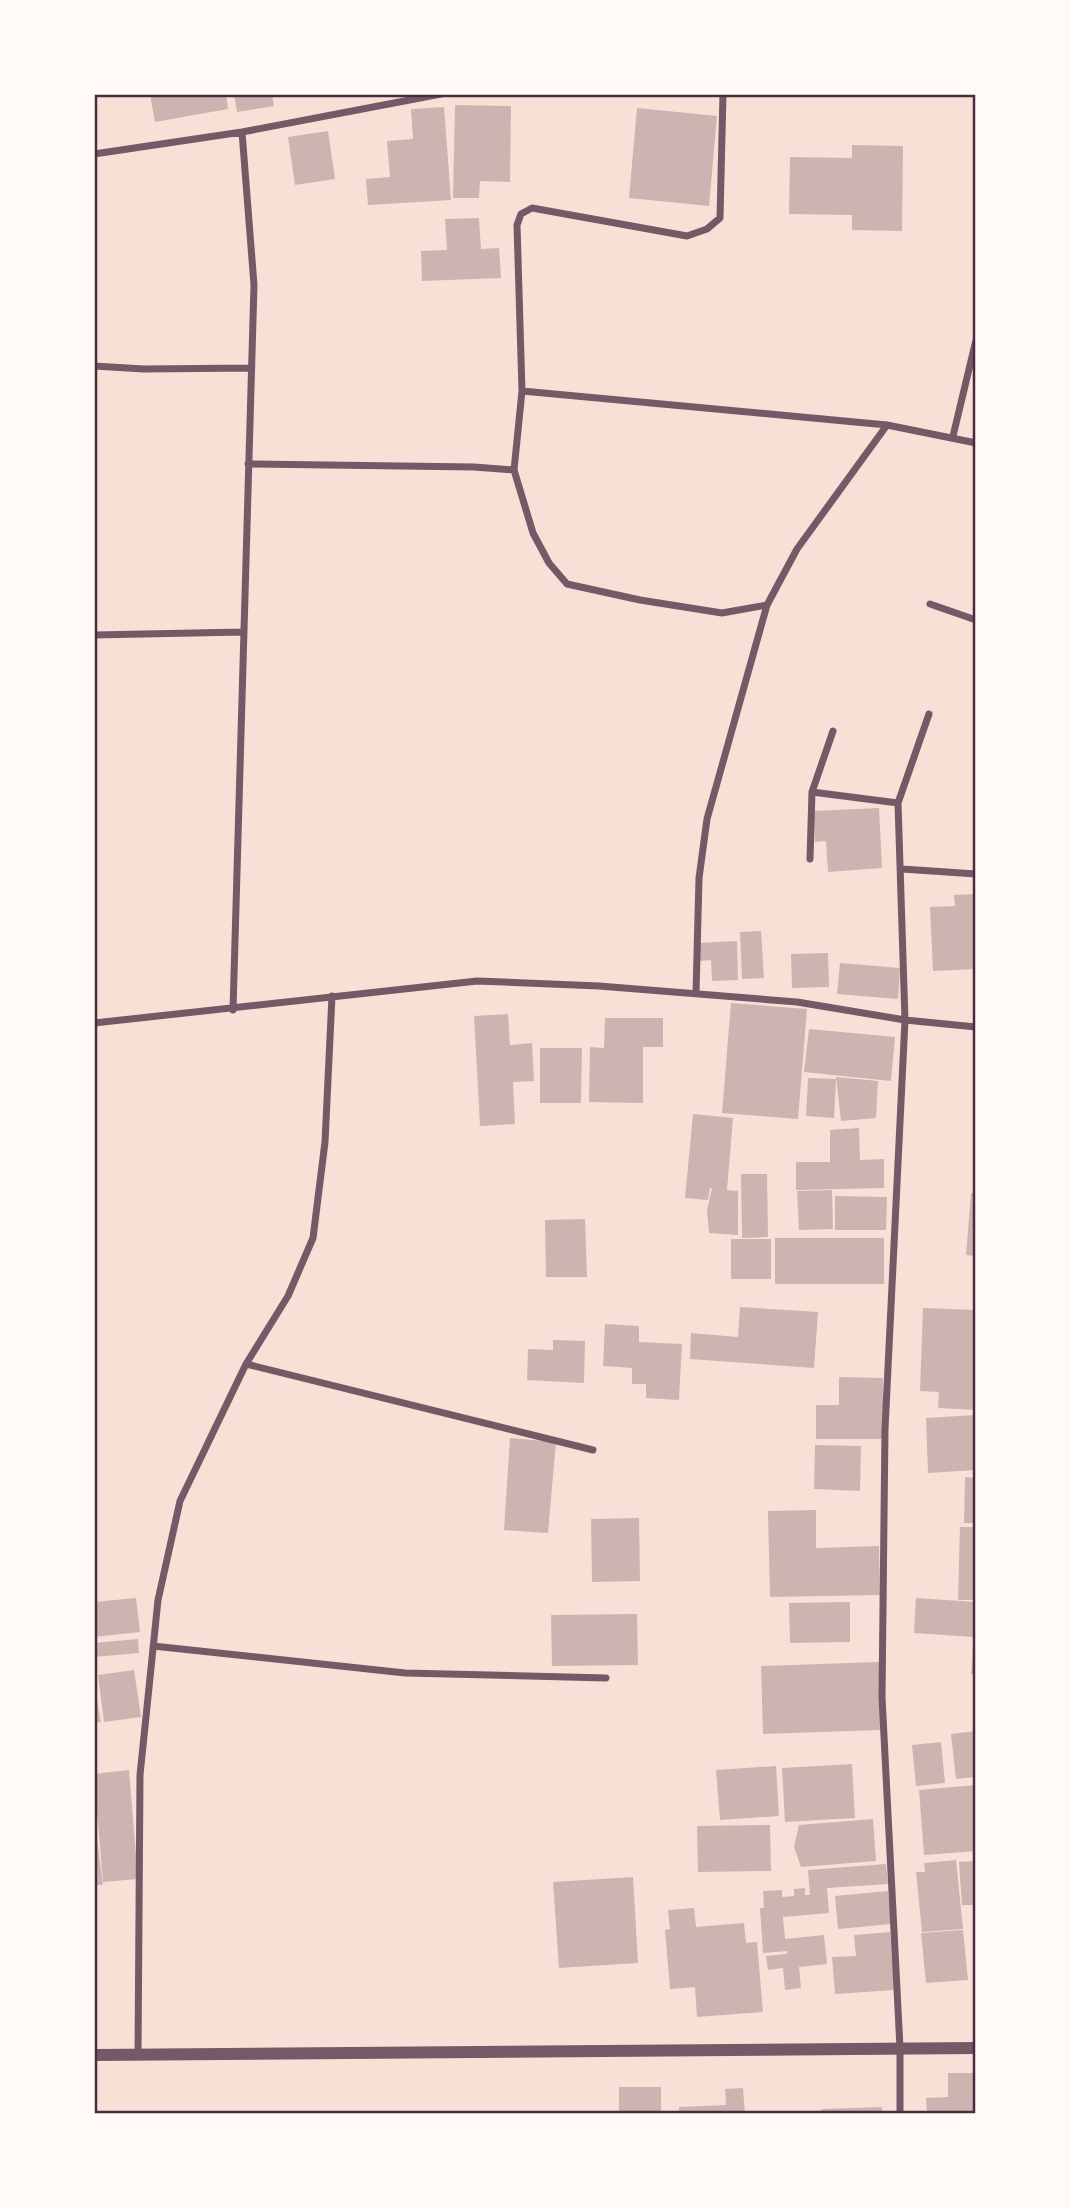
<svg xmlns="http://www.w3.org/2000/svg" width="1070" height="2208" viewBox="0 0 1070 2208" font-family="'Crimson Pro',serif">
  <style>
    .building { fill: #ccb4b1 }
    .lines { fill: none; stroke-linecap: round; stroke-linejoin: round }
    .minor { stroke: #755966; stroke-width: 7 }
    .tertiary { stroke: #755966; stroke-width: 12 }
    .neatline { fill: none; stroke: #4a2c40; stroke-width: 2.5 }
  </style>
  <rect width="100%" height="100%" fill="#f7e1d7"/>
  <path class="building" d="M 150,94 L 226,94 L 228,109 L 155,122 Z
    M 234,94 L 272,94 L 274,106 L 237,112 Z
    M 455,105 L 511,106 L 510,182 L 480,181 L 479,198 L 453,198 Z
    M 444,107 L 451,200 L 368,205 L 366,179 L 390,177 L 387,141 L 413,139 L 411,109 Z
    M 637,108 L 717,116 L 709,206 L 629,198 Z
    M 328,131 L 335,179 L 295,185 L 288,137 Z
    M 852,145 L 903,146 L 902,231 L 852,230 L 852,215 L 789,214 L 790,157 L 852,158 Z
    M 479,218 L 481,249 L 499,248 L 501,278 L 422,281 L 421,251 L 447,250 L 445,219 Z
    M 879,808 L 882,868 L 828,872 L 826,841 L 815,842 L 814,811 Z
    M 976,894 L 976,969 L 933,971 L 930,907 L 955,906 L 954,895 Z
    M 761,931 L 764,978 L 742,979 L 740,932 Z
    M 737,941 L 738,980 L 712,981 L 711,960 L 700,961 L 698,943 Z
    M 828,953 L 829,987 L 792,988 L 791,954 Z
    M 840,963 L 900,968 L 898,999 L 837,994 Z
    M 731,1003 L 807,1009 L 798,1119 L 722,1113 Z
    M 508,1014 L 510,1045 L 532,1043 L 534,1081 L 513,1082 L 515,1124 L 480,1126 L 474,1016 Z
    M 605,1018 L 663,1018 L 663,1047 L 643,1047 L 643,1103 L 589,1102 L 590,1047 L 604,1048 Z
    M 809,1029 L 895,1037 L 891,1081 L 804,1072 Z
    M 540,1048 L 582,1048 L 581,1103 L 540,1103 Z
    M 836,1077 L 878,1081 L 876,1118 L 841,1121 Z
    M 808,1078 L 836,1079 L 834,1118 L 806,1116 Z
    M 693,1114 L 733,1118 L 727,1190 L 738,1191 L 738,1235 L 709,1233 L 707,1210 L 712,1188 L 710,1188 L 708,1200 L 685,1198 Z
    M 859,1128 L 860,1160 L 884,1159 L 884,1188 L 796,1190 L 796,1162 L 830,1162 L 830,1130 Z
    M 741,1174 L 767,1174 L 768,1237 L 742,1238 Z
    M 832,1190 L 833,1229 L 799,1230 L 797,1191 Z
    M 971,1193 L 976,1193 L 976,1256 L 966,1255 Z
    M 835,1196 L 887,1197 L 886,1230 L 835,1230 Z
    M 585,1219 L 587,1277 L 546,1277 L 545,1220 Z
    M 775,1238 L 884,1238 L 884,1284 L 775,1284 Z
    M 731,1239 L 771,1239 L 771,1279 L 731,1279 Z
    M 740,1307 L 818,1312 L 814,1368 L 690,1359 L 691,1333 L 738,1337 Z
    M 923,1308 L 976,1310 L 976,1410 L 938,1408 L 939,1392 L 920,1391 Z
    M 605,1324 L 639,1326 L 639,1342 L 682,1344 L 679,1400 L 646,1398 L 646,1384 L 632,1384 L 632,1368 L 603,1366 Z
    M 553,1340 L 585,1341 L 584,1383 L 527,1380 L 528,1349 L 553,1350 Z
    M 839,1377 L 883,1378 L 883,1439 L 816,1439 L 816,1405 L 839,1405 Z
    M 976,1415 L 976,1470 L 928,1473 L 926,1418 Z
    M 510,1438 L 556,1442 L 548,1533 L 504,1530 Z
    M 815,1445 L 861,1446 L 860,1491 L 814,1489 Z
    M 965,1477 L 976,1478 L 976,1523 L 964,1523 Z
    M 816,1510 L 816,1548 L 879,1546 L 880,1595 L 770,1597 L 768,1511 Z
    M 639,1518 L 640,1581 L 592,1582 L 591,1519 Z
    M 960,1527 L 976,1527 L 976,1600 L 958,1600 Z
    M 136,1598 L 140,1632 L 94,1637 L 94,1602 Z
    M 916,1598 L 975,1602 L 973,1637 L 914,1633 Z
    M 850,1602 L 850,1642 L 790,1643 L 789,1603 Z
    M 637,1614 L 638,1665 L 552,1666 L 551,1615 Z
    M 138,1639 L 139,1653 L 94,1657 L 94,1643 Z
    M 973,1645 L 976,1645 L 976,1674 L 971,1674 Z
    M 879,1662 L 881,1730 L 763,1734 L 761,1666 Z
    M 134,1670 L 141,1717 L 104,1722 L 98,1675 Z
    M 94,1684 L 101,1722 L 94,1723 Z
    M 976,1731 L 976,1777 L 956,1779 L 951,1734 Z
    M 941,1742 L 945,1783 L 916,1786 L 912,1745 Z
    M 852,1764 L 855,1818 L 785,1822 L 782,1768 Z
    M 776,1766 L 779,1816 L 720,1820 L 716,1770 Z
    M 129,1770 L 138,1879 L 103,1882 L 94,1774 Z
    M 976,1785 L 976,1851 L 924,1855 L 919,1790 Z
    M 94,1815 L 103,1885 L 94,1885 Z
    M 873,1819 L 876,1861 L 801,1867 L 794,1847 L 799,1825 Z
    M 770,1825 L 771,1871 L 698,1872 L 697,1826 Z
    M 956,1860 L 963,1929 L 922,1932 L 916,1872 L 925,1872 L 924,1863 Z
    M 976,1861 L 976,1905 L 962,1905 L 959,1862 Z
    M 886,1864 L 888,1884 L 827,1888 L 829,1913 L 783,1917 L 785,1939 L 824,1935 L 827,1964 L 799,1967 L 801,1988 L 785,1990 L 783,1968 L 768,1970 L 766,1956 L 787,1954 L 787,1951 L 763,1953 L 760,1908 L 764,1908 L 763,1891 L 782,1890 L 782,1897 L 794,1896 L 794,1889 L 805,1888 L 805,1895 L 810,1895 L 808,1870 Z
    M 633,1877 L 638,1963 L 559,1968 L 553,1882 Z
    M 888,1891 L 891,1924 L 838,1929 L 835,1896 Z
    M 694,1908 L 696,1927 L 744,1923 L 746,1943 L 757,1942 L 763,2012 L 697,2017 L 695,1987 L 670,1989 L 665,1930 L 670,1929 L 668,1910 Z
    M 963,1930 L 968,1980 L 926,1983 L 921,1933 Z
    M 890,1932 L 894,1990 L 835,1994 L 832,1957 L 856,1956 L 854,1935 Z
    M 948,2073 L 976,2073 L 976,2114 L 927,2114 L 926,2098 L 948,2097 Z
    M 619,2087 L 661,2087 L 661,2114 L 619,2114 Z
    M 743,2088 L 745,2114 L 679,2114 L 679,2107 L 726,2105 L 725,2089 Z
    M 882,2107 L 882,2114 L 822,2114 L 821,2109 Z"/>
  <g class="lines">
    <path class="minor" d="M 723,94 L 720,218 L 707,229 L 687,236 L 532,208 L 521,214 L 517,225 L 522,391 L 514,470 L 533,533 L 549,563 L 567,584 L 640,600 L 722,613 L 767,605 L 797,549 L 887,425
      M 94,154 L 242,132 L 441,94
      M 94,366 L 144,369 L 251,368
      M 522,391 L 887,425 L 976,443
      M 953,436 L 976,340
      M 248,464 L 474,467 L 514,470
      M 930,604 L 976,620
      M 94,635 L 243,632
      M 812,792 L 833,731
      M 810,859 L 812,792 L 898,803
      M 902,869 L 976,874
      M 696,993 L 699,878 L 707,819 L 767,605
      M 233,1010 L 254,285 L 242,132
      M 94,1023 L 477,981 L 599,986 L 797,1002 L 905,1020 L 976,1027
      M 246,1364 L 593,1450
      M 153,1646 L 405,1673 L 606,1678
      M 138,2055 L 140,1775 L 158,1600 L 180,1501 L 246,1364 L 288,1296 L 313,1238 L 325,1142 L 332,996
      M 900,2114 L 900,2048 L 882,1697 L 885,1429 L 905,1020 L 898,803 L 929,714"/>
    <path class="tertiary" d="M 94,2055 L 976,2048"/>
  </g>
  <rect width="1070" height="2208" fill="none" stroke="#fffaf5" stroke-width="192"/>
  <rect x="96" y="96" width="878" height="2016" class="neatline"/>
</svg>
